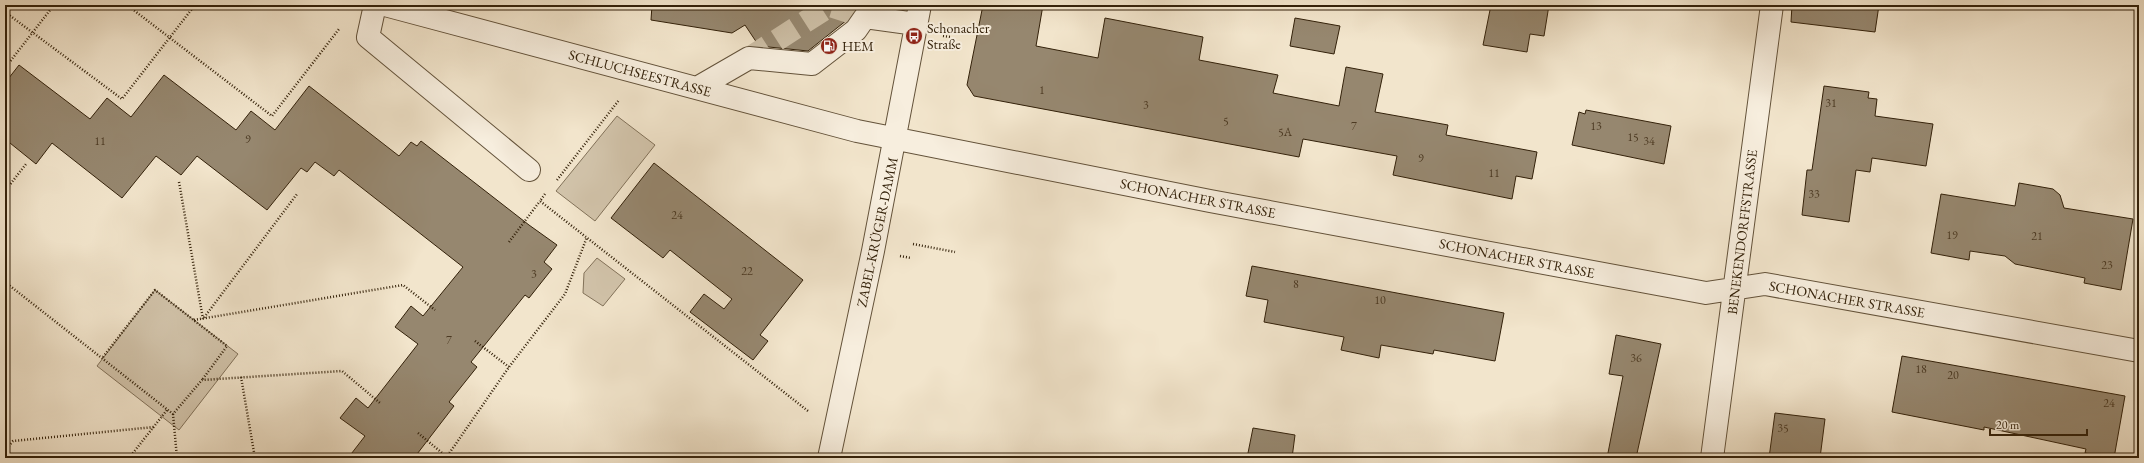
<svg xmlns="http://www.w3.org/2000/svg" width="2144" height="463" viewBox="0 0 2144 463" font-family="'EB Garamond',serif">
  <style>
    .green { fill: #d2c4ab; stroke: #82725a }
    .building { fill: #96876f; stroke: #33210a }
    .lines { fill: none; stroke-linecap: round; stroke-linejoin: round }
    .minor-tunnel { stroke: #ccbea5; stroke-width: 22; stroke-dasharray: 22 11; stroke-linecap: butt }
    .minor-casing { stroke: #63523a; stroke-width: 24 }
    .path { stroke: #33210a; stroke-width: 2.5; stroke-dasharray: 1 2; stroke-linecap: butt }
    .minor { stroke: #f7eede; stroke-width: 22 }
    .labels { text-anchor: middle; stroke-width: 4; stroke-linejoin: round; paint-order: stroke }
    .number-label { font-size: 12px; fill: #4c3a23 }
    .poi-label { font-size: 14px; fill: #33210a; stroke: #f7eede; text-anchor: start }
    .street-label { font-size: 14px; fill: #33210a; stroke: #f7eede }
  </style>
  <rect width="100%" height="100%" fill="#f2e5cc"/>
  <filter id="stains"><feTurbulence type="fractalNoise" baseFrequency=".005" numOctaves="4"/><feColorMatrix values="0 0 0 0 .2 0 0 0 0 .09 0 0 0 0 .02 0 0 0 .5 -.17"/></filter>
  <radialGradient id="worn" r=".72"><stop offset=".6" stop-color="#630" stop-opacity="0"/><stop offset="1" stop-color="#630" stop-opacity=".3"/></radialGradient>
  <path class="green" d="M 617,116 L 655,145 L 595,221 L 556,191 Z
    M 597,258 L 625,279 L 603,306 L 583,293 L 584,273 Z
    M 155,290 L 238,354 L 179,430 L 97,366 Z"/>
  <path class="building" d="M 652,5 L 836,5 L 847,20 L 808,51 L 759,46 L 745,25 L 732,33 L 651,20 Z
    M 983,5 L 1043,5 L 1036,46 L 1098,58 L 1105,18 L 1203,37 L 1199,60 L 1278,75 L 1273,93 L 1339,106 L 1346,67 L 1383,74 L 1375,112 L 1448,125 L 1446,135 L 1537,152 L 1532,179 L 1516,176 L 1512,199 L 1393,175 L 1397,156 L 1303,139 L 1299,157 L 974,96 L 967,85 Z
    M 1491,5 L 1549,5 L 1544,36 L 1530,34 L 1527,52 L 1483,45 Z
    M 1792,5 L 1879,5 L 1875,32 L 1791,22 Z
    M 1295,18 L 1340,26 L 1334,54 L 1290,46 Z
    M 19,65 L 90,119 L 107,98 L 131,117 L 164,75 L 236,130 L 251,111 L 275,130 L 309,86 L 399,156 L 411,142 L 417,146 L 421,141 L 529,225 L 557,245 L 544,262 L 552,269 L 529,298 L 525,295 L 471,362 L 477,367 L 449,402 L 454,406 L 414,458 L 348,458 L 365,436 L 340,418 L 356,398 L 368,408 L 418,344 L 395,327 L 411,306 L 423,316 L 463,267 L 339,170 L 334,176 L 315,162 L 307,172 L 301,168 L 267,210 L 197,156 L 181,175 L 156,156 L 122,198 L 52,143 L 36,164 L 5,139 L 5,83 Z
    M 1824,86 L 1869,92 L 1868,98 L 1877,99 L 1875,116 L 1933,124 L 1926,166 L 1872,158 L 1870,172 L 1856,170 L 1849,222 L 1802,215 L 1807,170 L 1812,170 Z
    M 1586,110 L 1671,126 L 1664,164 L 1572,145 L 1579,112 L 1585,114 Z
    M 654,163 L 803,280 L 760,335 L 768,341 L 753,360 L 690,312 L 704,294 L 724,309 L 732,299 L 670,250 L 663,258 L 611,218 Z
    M 2019,183 L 2053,189 L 2060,195 L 2064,208 L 2133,219 L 2121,290 L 2084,283 L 2085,278 L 2015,264 L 2005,256 L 1970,251 L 1969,260 L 1931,253 L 1941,194 L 2015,206 Z
    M 1252,266 L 1504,313 L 1495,361 L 1434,350 L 1433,354 L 1381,345 L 1379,358 L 1341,350 L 1344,337 L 1264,322 L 1268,300 L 1246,296 Z
    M 1616,335 L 1661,344 L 1636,458 L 1607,458 L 1623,376 L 1609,374 Z
    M 1902,356 L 2125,396 L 2114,458 L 2085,453 L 2086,449 L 1984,427 L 1984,430 L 1892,412 Z
    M 1775,413 L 1825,419 L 1820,458 L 1769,458 Z
    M 1253,428 L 1295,435 L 1292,458 L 1247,458 Z"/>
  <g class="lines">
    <path class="minor-tunnel" d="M 749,58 L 830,6 L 865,17"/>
    <g class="minor-casing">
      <path id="minor" d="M 375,5 L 368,37 L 529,170
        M 385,5 L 857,131 L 1210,201 L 1706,293 L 1765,284 L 2139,351
        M 697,88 L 749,58 L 812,64 L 856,30 L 865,17 L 916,24
        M 829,458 L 873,251 L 920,5
        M 1712,458 L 1772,5"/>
    </g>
    <path class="path" d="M 127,5 L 272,116 L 339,29
      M 5,12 L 122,99 L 195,5
      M 943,36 L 951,37
      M 5,68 L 54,5
      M 557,180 L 619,100
      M 179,182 L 203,319 L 297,194
      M 5,191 L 26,164
      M 545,194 L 540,201 L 808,411
      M 509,242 L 540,201
      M 913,244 L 955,252
      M 900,256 L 911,258
      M 5,282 L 173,414 L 202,380 L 342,371 L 380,403
      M 194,320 L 403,285 L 435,310
      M 475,341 L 509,367
      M 103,357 L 155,290 L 227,346 L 202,380
      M 241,377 L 255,458
      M 173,414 L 177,458
      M 418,433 L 447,457
      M 5,451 L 13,441 L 154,427
      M 129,458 L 167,410
      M 446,458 L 509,367 L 565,294 L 587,237"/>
    <use href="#minor" class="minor"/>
  </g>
  <defs>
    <g id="bus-disc" transform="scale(0.9)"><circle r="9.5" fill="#8f2418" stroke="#f7eede"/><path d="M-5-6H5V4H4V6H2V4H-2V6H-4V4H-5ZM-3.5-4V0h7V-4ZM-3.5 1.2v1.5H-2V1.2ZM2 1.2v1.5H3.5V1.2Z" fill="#fff"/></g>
    <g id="fuel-disc" transform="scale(0.9)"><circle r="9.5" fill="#8f2418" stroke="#f7eede"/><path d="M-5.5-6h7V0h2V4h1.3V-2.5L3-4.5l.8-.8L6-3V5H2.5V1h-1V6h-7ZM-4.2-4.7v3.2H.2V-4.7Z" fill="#fff"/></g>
  </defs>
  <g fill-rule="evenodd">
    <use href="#bus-disc" x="914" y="36"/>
    <use href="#fuel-disc" x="829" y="46"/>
  </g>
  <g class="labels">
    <g class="number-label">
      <text x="1042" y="94">1</text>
      <text x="1831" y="107">31</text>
      <text x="1146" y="109">3</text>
      <text x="1226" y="125">5</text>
      <text x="1354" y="130">7</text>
      <text x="1596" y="130">13</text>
      <text x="1285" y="136">5A</text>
      <text x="1633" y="141">15</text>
      <text x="248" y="143">9</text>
      <text x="100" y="145">11</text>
      <text x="1649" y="145">34</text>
      <text x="1421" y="162">9</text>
      <text x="1494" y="177">11</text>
      <text x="1814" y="198">33</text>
      <text x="677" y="219">24</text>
      <text x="1952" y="239">19</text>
      <text x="2037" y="240">21</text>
      <text x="2107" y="269">23</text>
      <text x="747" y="275">22</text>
      <text x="534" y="278">3</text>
      <text x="1296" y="288">8</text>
      <text x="1380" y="304">10</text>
      <text x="449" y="344">7</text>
      <text x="1636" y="362">36</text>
      <text x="1921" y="373">18</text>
      <text x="1953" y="379">20</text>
      <text x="2109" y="407">24</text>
      <text x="1783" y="432">35</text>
    </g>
    <g class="poi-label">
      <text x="927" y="33">Schonacher<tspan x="927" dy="16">Straße</tspan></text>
      <text x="842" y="51">HEM</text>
    </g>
    <g class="street-label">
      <text transform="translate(640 73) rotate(15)" y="5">SCHLUCHSEESTRASSE</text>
      <text transform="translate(1198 198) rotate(11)" y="5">SCHONACHER STRASSE</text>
      <text transform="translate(877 232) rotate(-78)" y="5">ZABEL-KRÜGER-DAMM</text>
      <text transform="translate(1742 232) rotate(-83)" y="5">BENEKENDORFFSTRASSE</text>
      <text transform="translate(1517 258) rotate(11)" y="5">SCHONACHER STRASSE</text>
      <text transform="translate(1847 299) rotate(10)" y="5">SCHONACHER STRASSE</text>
    </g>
  </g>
  <rect width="2144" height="463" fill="none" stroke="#f2e5cc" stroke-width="20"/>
  <rect x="6" y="6" width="2132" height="451" fill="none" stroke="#33210a" stroke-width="2"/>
  <rect x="10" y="10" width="2124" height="443" fill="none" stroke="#33210a"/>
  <path d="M1990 429v6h97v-6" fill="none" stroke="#33210a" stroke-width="2"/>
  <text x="1996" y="429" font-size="12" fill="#33210a" stroke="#f7eede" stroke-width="3" paint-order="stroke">20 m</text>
  <rect width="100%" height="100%" filter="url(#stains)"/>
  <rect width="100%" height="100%" fill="url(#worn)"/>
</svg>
